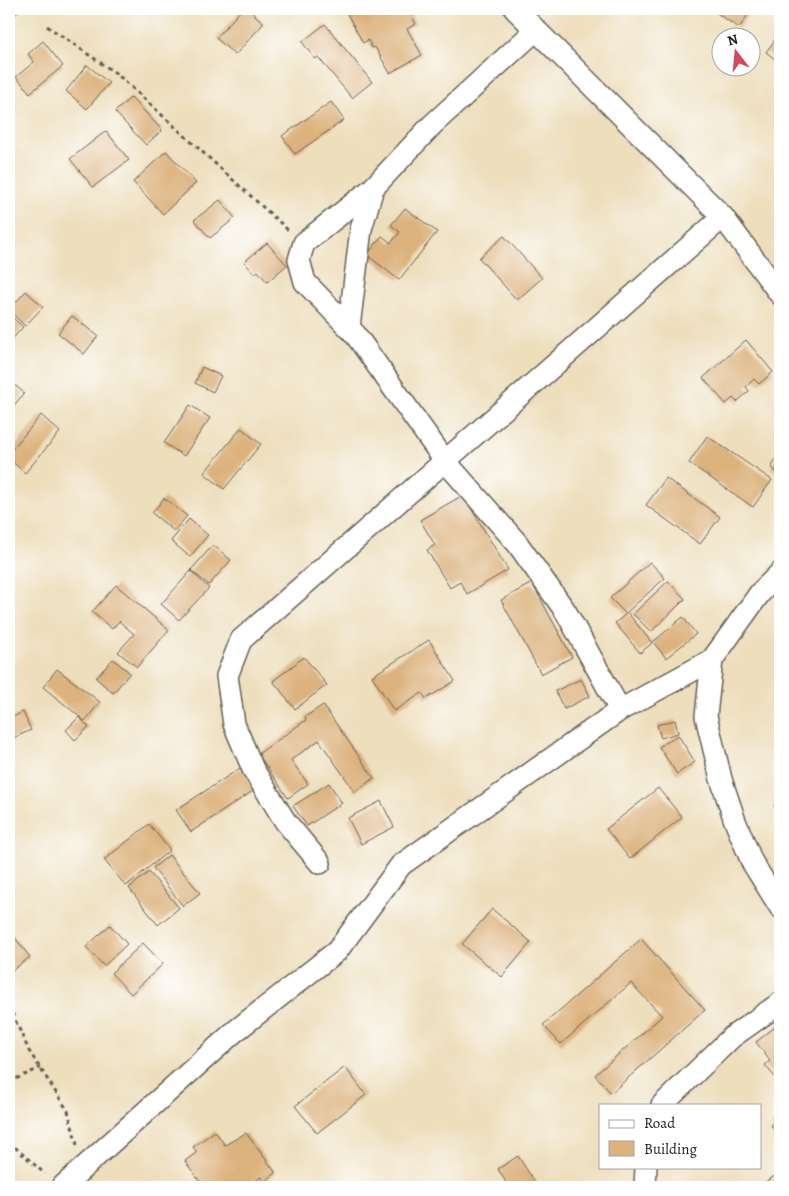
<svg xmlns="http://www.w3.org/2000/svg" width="789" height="1196" viewBox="0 0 789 1196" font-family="Alegreya,serif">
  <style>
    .building { fill: #dcb27d }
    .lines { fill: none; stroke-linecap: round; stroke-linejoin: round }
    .minor-casing { stroke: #656054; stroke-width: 24 }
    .path { stroke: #656054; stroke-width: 3; stroke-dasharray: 4 4; stroke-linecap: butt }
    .minor { stroke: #fff; stroke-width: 21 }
  </style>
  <rect width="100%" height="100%" fill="#fff"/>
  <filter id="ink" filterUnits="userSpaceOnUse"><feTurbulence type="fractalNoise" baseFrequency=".02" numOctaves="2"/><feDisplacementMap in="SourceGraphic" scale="10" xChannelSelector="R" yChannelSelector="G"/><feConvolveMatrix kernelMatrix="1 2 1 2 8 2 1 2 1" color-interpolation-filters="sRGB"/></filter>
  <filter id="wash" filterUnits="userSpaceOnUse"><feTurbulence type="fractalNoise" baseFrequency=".0096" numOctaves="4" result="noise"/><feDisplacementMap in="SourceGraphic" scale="20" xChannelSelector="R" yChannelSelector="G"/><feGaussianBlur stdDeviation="1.12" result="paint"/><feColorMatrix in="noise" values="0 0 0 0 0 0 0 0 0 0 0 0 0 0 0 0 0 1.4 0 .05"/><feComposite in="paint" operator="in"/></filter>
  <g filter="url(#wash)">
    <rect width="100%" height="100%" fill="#eddebc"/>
    <g id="blocks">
      <path class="building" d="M 9,9 L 19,11 L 9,21 Z
        M 242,9 L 248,9 L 264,23 L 235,55 L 216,38 Z
        M 347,9 L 408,9 L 416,24 L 407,29 L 422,55 L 390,73 L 375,47 L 372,48 L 368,40 L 363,43 L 345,10 Z
        M 711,9 L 752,9 L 739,28 Z
        M 325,24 L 372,82 L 352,98 L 318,57 L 315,59 L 302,42 Z
        M 780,33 L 780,63 L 766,52 Z
        M 43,41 L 63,66 L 30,93 L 16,77 L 34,62 L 28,54 Z
        M 87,65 L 109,83 L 87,109 L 66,91 Z
        M 131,97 L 162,130 L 146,145 L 115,112 Z
        M 331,102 L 344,120 L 295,154 L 282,136 Z
        M 106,131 L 129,160 L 93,187 L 70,159 Z
        M 166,151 L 196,183 L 163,214 L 133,182 Z
        M 220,200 L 235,218 L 210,238 L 194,220 Z
        M 405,208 L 437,232 L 399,280 L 367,255 L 382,236 L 391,243 L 400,232 L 391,225 Z
        M 504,236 L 542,278 L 517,300 L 479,258 Z
        M 267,243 L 287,265 L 267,282 L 258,271 L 255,274 L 244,262 Z
        M 26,291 L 43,307 L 25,326 L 9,310 Z
        M 9,314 L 23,327 L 9,343 Z
        M 72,316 L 98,336 L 84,354 L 58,333 Z
        M 746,340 L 773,372 L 759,384 L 754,379 L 746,387 L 749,391 L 737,402 L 733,398 L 726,404 L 703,378 Z
        M 202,367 L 221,376 L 213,392 L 195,383 Z
        M 9,380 L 24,393 L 11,409 L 9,407 Z
        M 190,405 L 210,418 L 184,456 L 164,443 Z
        M 41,415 L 60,432 L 25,473 L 9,459 L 9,453 Z
        M 241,428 L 261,444 L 224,489 L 204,473 Z
        M 707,436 L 772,480 L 753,507 L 689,463 Z
        M 780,451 L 780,473 L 771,468 Z
        M 666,478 L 720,517 L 700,544 L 646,505 Z
        M 463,495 L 508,570 L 467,594 L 460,582 L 450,588 L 427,550 L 435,545 L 420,520 Z
        M 164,498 L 187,516 L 174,531 L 152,513 Z
        M 189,519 L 208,535 L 190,557 L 171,541 Z
        M 213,545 L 231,560 L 209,585 L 191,570 Z
        M 650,562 L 665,578 L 627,612 L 652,643 L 640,653 L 615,623 L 626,614 L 610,598 Z
        M 191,571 L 209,588 L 179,620 L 161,604 Z
        M 668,581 L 685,599 L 651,632 L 633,614 Z
        M 532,583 L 572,657 L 541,674 L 501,600 Z
        M 116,585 L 169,630 L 137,667 L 118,652 L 134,634 L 119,621 L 112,629 L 92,612 Z
        M 683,617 L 696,634 L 666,658 L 653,642 Z
        M 429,640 L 455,681 L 426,699 L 422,693 L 394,711 L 372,676 Z
        M 304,657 L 327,685 L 295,709 L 273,681 Z
        M 113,659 L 130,673 L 113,693 L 96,678 Z
        M 57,669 L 100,702 L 85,721 L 43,687 Z
        M 581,679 L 590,696 L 564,709 L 555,691 Z
        M 323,705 L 374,778 L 355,792 L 319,740 L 291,760 L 308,784 L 288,798 L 258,754 L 306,720 L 305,717 Z
        M 23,712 L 31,730 L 9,740 L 9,719 Z
        M 79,717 L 89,727 L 75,740 L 66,730 Z
        M 675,720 L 678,733 L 661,738 L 657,725 Z
        M 678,735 L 695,762 L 677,774 L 659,747 Z
        M 242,767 L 256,789 L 191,832 L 176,810 Z
        M 329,783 L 342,803 L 307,826 L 293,806 Z
        M 658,788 L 682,817 L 630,859 L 606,829 Z
        M 381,801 L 394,827 L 361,844 L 348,818 Z
        M 780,801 L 780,815 L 774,805 Z
        M 149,824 L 170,850 L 126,886 L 104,860 Z
        M 169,855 L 200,893 L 183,906 L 153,868 Z
        M 149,872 L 179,908 L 158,925 L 129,888 Z
        M 492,909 L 531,942 L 502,977 L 462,944 Z
        M 110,925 L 127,944 L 104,966 L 86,947 Z
        M 9,930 L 30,957 L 9,973 Z
        M 641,939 L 705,1010 L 611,1093 L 595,1075 L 662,1016 L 631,983 L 561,1044 L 543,1025 Z
        M 143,943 L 163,964 L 131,994 L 111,973 Z
        M 780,1023 L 780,1079 L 778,1081 L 765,1065 L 770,1061 L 756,1042 Z
        M 345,1067 L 366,1095 L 317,1133 L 295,1106 Z
        M 780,1119 L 780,1140 L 771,1125 Z
        M 215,1131 L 225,1145 L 246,1133 L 276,1173 L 264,1182 L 261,1177 L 247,1187 L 201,1187 L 203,1186 L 185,1161 L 197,1152 L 193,1147 Z
        M 518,1156 L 538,1187 L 509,1187 L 498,1169 Z
        M 778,1174 L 780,1187 L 757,1187 Z"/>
    </g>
  </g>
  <g filter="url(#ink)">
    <use href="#blocks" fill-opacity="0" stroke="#656054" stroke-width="1"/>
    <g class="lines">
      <g class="minor-casing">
        <path id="minor" d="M 515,9 L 723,217 L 780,294
          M 536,30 L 432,125 L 373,188 L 304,243 L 299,260 L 305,282 L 355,334 L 445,461 L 517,543 L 566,612 L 620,710
          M 349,327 L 361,229 L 373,188
          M 780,573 L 760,593 L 712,660 L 706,716 L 721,779 L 735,821 L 752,862 L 780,907
          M 320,863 L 285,821 L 253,769 L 234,724 L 227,676 L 241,640 L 723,217
          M 662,1105 L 732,1037 L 780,1003
          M 62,1187 L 233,1033 L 337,951 L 401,865 L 620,710 L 712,660
          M 645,1187 L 646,1167"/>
      </g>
      <path class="path" d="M 47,26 L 117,74 L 288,230
        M 9,1006 L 29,1051 L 68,1111 L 77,1145
        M 9,1082 L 40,1068
        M 9,1142 L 45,1174"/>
      <use href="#minor" class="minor"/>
    </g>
  </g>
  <rect width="789" height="1196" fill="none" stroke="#fff" stroke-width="30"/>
  <rect x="599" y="1104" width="162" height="65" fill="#ffffff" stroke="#a4a4a4"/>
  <rect x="609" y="1120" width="25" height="8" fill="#ffffff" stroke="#a4a4a4"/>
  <text x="644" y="1128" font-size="15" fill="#1c1c1c">Road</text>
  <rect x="609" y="1141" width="25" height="15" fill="#dcb27d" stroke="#a4a4a4"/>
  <text x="644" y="1154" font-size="15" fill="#1c1c1c">Building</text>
  <g transform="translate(736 52) rotate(344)"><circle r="24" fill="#ffffff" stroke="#a4a4a4"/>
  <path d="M0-4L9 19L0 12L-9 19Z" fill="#d1495b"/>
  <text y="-8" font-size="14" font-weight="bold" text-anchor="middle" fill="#1c1c1c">N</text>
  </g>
</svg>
